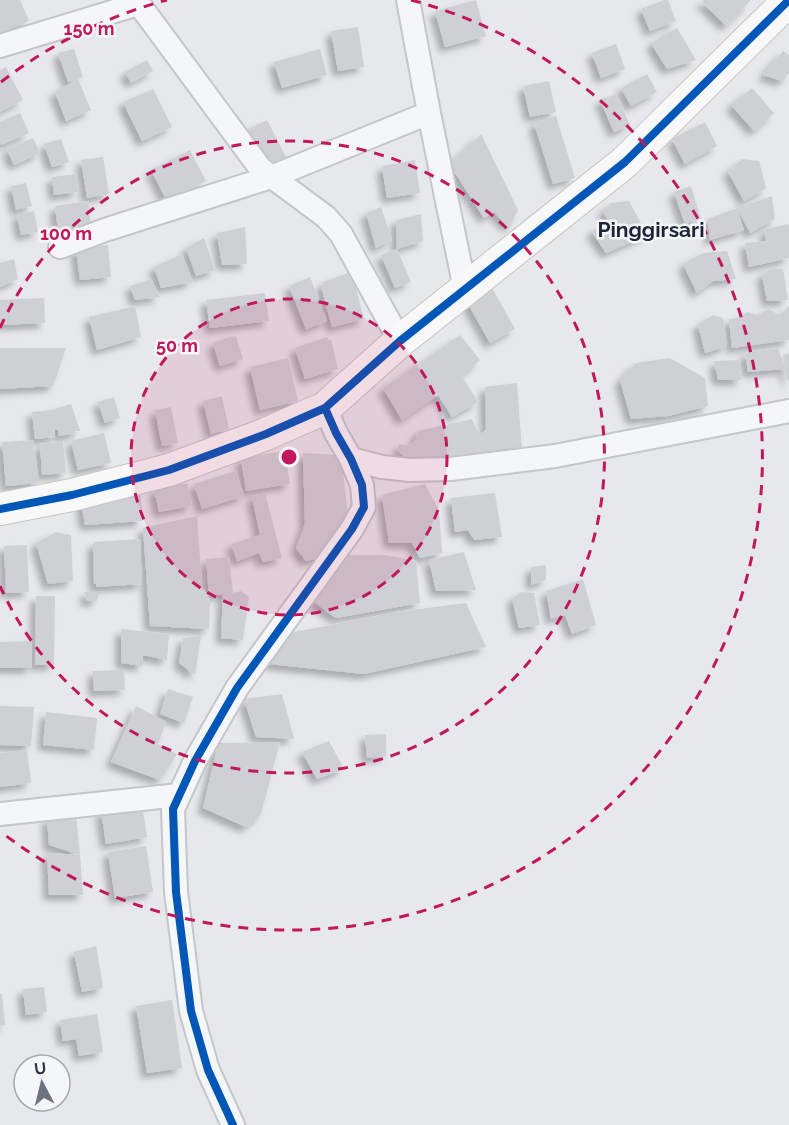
<svg xmlns="http://www.w3.org/2000/svg" width="789" height="1125" viewBox="0 0 789 1125" font-family="Raleway,sans-serif">
  <style>
    .building { fill: #ced0d3; filter: url(#shadow) }
    .lines { fill: none; stroke-linecap: round; stroke-linejoin: round }
    .street-casing { stroke: #c4c6c8; stroke-width: 26 }
    .secondary-casing { stroke: #c4c6c8; stroke-width: 34 }
    .street { stroke: #f5f6f7; stroke-width: 22 }
    .secondary { stroke: #f8f8f8; stroke-width: 32 }
    .cycleway-casing { stroke: #f4f6f9; stroke-width: 11 }
    .cycleway { stroke: #0057b8; stroke-width: 8 }
    .ring { fill: none; stroke: #c2185b; stroke-width: 3; stroke-dasharray: 10 8 }
    .labels { text-anchor: middle; stroke-width: 5; stroke-linejoin: round; paint-order: stroke }
    .quarter-label { font-size: 21px; font-weight: bold; fill: #1d2536; stroke: #f4f6f9 }
    .centre { fill: #c2185b; stroke: #f4f6f9; stroke-width: 3 }
    .ring-label { font-size: 18px; text-anchor: middle; font-weight: bold; fill: #c2185b; stroke: #f4f6f9; stroke-width: 5; stroke-linejoin: round; paint-order: stroke }
  </style>
  <defs>
    <filter id="shadow"><feDropShadow dx="-5.5" dy="5.5" stdDeviation="3" flood-color="#0004"/></filter>
  </defs>
  <rect width="100%" height="100%" fill="#e6e8ea"/>
  <path class="building" d="M 0,0 L 20,0 L 29,21 L 0,33 Z
    M 476,0 L 486,36 L 445,47 L 435,11 Z
    M 664,0 L 668,0 L 676,21 L 650,31 L 641,9 Z
    M 704,0 L 751,0 L 726,26 L 702,2 Z
    M 358,27 L 364,67 L 338,71 L 331,31 Z
    M 677,28 L 696,60 L 667,69 L 651,43 Z
    M 616,44 L 625,69 L 601,78 L 592,53 Z
    M 74,49 L 83,77 L 78,79 L 91,110 L 66,121 L 55,92 L 76,80 L 68,82 L 58,53 Z
    M 320,49 L 327,75 L 282,88 L 274,62 Z
    M 783,51 L 789,55 L 789,73 L 782,81 L 763,75 Z
    M 147,60 L 153,71 L 131,83 L 125,72 Z
    M 6,67 L 23,100 L 0,112 L 0,70 Z
    M 647,74 L 657,92 L 631,106 L 621,88 Z
    M 549,81 L 556,112 L 530,117 L 523,86 Z
    M 752,88 L 774,113 L 754,131 L 731,105 Z
    M 153,89 L 172,127 L 142,141 L 123,102 Z
    M 616,94 L 630,125 L 614,132 L 600,100 Z
    M 20,113 L 29,133 L 1,145 L 0,142 L 0,122 Z
    M 556,116 L 575,178 L 553,184 L 534,123 Z
    M 267,120 L 287,159 L 264,170 L 245,131 Z
    M 705,122 L 717,146 L 685,164 L 672,139 Z
    M 481,134 L 518,210 L 509,228 L 494,212 L 484,218 L 457,176 L 448,166 Z
    M 33,138 L 40,153 L 14,165 L 7,149 Z
    M 61,139 L 69,162 L 52,167 L 44,144 Z
    M 190,150 L 206,181 L 167,201 L 151,170 Z
    M 103,157 L 109,194 L 87,198 L 81,160 Z
    M 742,159 L 759,161 L 766,188 L 744,201 L 728,172 Z
    M 415,160 L 420,193 L 387,198 L 382,166 Z
    M 76,174 L 78,192 L 54,195 L 52,177 Z
    M 26,183 L 32,206 L 16,210 L 11,186 Z
    M 691,186 L 701,219 L 685,224 L 674,192 Z
    M 772,196 L 775,219 L 750,233 L 737,208 L 744,230 L 710,240 L 708,219 L 737,208 Z
    M 88,201 L 91,226 L 58,231 L 55,206 Z
    M 629,201 L 647,235 L 606,253 L 592,232 L 599,225 L 609,233 L 614,230 L 603,212 L 611,203 Z
    M 381,207 L 392,240 L 376,248 L 366,213 Z
    M 34,211 L 38,232 L 21,235 L 17,215 Z
    M 421,214 L 423,241 L 397,249 L 396,220 Z
    M 789,224 L 789,258 L 749,267 L 745,243 L 765,241 L 766,229 Z
    M 245,227 L 247,264 L 222,265 L 217,233 Z
    M 204,238 L 215,270 L 196,276 L 186,248 Z
    M 108,245 L 111,277 L 80,280 L 76,249 Z
    M 397,249 L 411,282 L 395,288 L 381,255 Z
    M 727,251 L 736,279 L 713,281 L 697,293 L 683,264 L 703,253 Z
    M 182,254 L 193,282 L 161,288 L 154,267 Z
    M 14,259 L 18,279 L 0,287 L 0,263 Z
    M 770,269 L 783,269 L 788,300 L 767,301 L 762,275 Z
    M 348,273 L 350,278 L 353,277 L 364,319 L 332,327 L 321,286 L 324,285 L 323,282 Z
    M 310,277 L 327,321 L 306,329 L 289,286 Z
    M 151,279 L 160,297 L 135,300 L 130,286 Z
    M 492,288 L 515,329 L 490,343 L 467,302 Z
    M 265,293 L 269,321 L 210,328 L 206,300 Z
    M 44,298 L 45,323 L 0,325 L 0,300 Z
    M 135,306 L 141,337 L 97,350 L 89,317 Z
    M 789,306 L 789,340 L 732,348 L 729,319 L 739,318 L 747,312 L 757,315 L 769,309 L 779,315 Z
    M 713,315 L 723,318 L 727,346 L 705,353 L 698,325 Z
    M 460,335 L 480,360 L 462,376 L 478,402 L 452,417 L 438,395 L 402,420 L 383,388 Z
    M 232,336 L 233,337 L 236,336 L 243,359 L 220,366 L 213,343 Z
    M 327,337 L 328,340 L 331,339 L 338,369 L 305,379 L 295,348 Z
    M 0,348 L 66,348 L 53,386 L 0,389 Z
    M 778,348 L 785,369 L 783,355 L 789,353 L 789,380 L 787,381 L 785,369 L 748,372 L 745,353 Z
    M 288,358 L 298,401 L 260,410 L 250,367 Z
    M 670,358 L 705,378 L 708,406 L 668,416 L 631,419 L 620,380 L 636,363 Z
    M 739,360 L 741,380 L 718,380 L 714,361 Z
    M 517,383 L 522,451 L 411,464 L 398,450 L 399,444 L 410,445 L 416,439 L 418,431 L 472,419 L 476,429 L 482,434 L 486,429 L 485,387 Z
    M 222,396 L 229,429 L 211,434 L 203,401 Z
    M 114,397 L 120,418 L 105,423 L 98,402 Z
    M 71,404 L 80,431 L 75,431 L 76,433 L 59,436 L 58,430 L 55,430 L 55,437 L 35,439 L 32,412 L 52,410 Z
    M 171,407 L 178,443 L 162,446 L 155,410 Z
    M 104,433 L 111,463 L 78,470 L 71,441 Z
    M 33,440 L 39,483 L 6,486 L 2,442 Z
    M 63,442 L 66,473 L 42,475 L 40,444 Z
    M 285,451 L 290,484 L 246,491 L 241,458 Z
    M 303,453 L 341,455 L 349,523 L 324,556 L 306,561 L 296,548 L 305,524 Z
    M 236,471 L 244,496 L 202,509 L 194,484 Z
    M 187,483 L 192,506 L 159,512 L 154,489 Z
    M 425,484 L 439,510 L 442,553 L 420,558 L 412,543 L 389,543 L 382,495 Z
    M 265,493 L 282,558 L 263,562 L 259,553 L 237,561 L 231,544 L 260,535 L 252,496 Z
    M 495,493 L 502,537 L 474,540 L 468,530 L 455,532 L 451,498 Z
    M 141,495 L 142,521 L 85,525 L 81,501 Z
    M 197,516 L 202,587 L 210,600 L 209,629 L 150,626 L 143,528 Z
    M 56,532 L 71,535 L 73,581 L 48,584 L 36,543 Z
    M 140,539 L 142,584 L 96,587 L 96,584 L 94,584 L 93,544 L 94,544 L 94,542 Z
    M 27,545 L 29,592 L 6,593 L 4,546 Z
    M 464,552 L 476,590 L 436,591 L 429,560 Z
    M 349,555 L 385,555 L 416,561 L 420,603 L 336,618 L 311,600 Z
    M 229,557 L 233,593 L 241,591 L 249,597 L 243,640 L 221,638 L 223,594 L 209,596 L 206,559 Z
    M 546,565 L 546,580 L 531,585 L 531,567 Z
    M 583,579 L 596,625 L 572,634 L 565,615 L 551,619 L 546,591 Z
    M 84,592 L 99,592 L 97,601 L 87,601 Z
    M 521,592 L 534,593 L 540,625 L 519,628 L 512,599 Z
    M 36,596 L 55,596 L 54,665 L 35,665 Z
    M 466,603 L 486,647 L 364,674 L 268,664 L 280,635 L 396,612 Z
    M 121,629 L 169,634 L 167,660 L 143,655 L 143,666 L 121,663 Z
    M 201,636 L 195,675 L 179,663 L 183,638 Z
    M 31,641 L 32,668 L 0,668 L 0,642 Z
    M 124,670 L 125,690 L 94,691 L 93,671 Z
    M 168,689 L 193,697 L 184,723 L 160,714 Z
    M 282,694 L 294,739 L 256,737 L 244,699 Z
    M 0,706 L 34,707 L 31,746 L 0,745 Z
    M 136,706 L 166,722 L 158,744 L 177,754 L 160,780 L 111,762 Z
    M 46,712 L 97,718 L 94,750 L 43,745 Z
    M 386,734 L 386,756 L 367,758 L 365,735 Z
    M 329,741 L 344,769 L 317,779 L 302,752 Z
    M 280,742 L 261,814 L 246,827 L 203,808 L 218,743 Z
    M 27,750 L 31,783 L 0,787 L 0,753 Z
    M 142,805 L 147,837 L 106,844 L 101,811 Z
    M 76,815 L 80,855 L 83,895 L 49,895 L 47,853 L 80,855 L 49,845 L 47,818 Z
    M 146,846 L 153,892 L 115,898 L 108,852 Z
    M 96,946 L 103,988 L 82,992 L 74,952 Z
    M 44,987 L 47,1012 L 26,1015 L 23,989 Z
    M 0,994 L 2,994 L 5,1025 L 0,1026 Z
    M 172,1000 L 182,1068 L 147,1073 L 136,1006 Z
    M 97,1014 L 103,1052 L 79,1056 L 76,1039 L 63,1041 L 60,1020 Z"/>
  <g class="lines">
    <g class="street-casing">
      <path id="street" d="M 136,0 L 260,168 L 326,217 L 341,234 L 400,341
        M 408,0 L 429,113 L 465,289
        M 0,46 L 138,4
        M 60,247 L 105,230 L 271,177 L 429,113
        M 351,459 L 382,467 L 410,470 L 451,469 L 555,456 L 789,411
        M 0,814 L 179,795
        M 233,1125 L 208,1070 L 191,1011 L 176,892 L 173,809 L 195,761 L 237,688 L 352,529 L 364,507 L 362,485 L 351,459 L 336,433 L 325,408"/>
    </g>
    <g class="secondary-casing">
      <path id="secondary" d="M 0,509 L 72,495 L 169,470 L 266,434 L 325,408 L 400,341 L 625,162 L 789,0"/>
    </g>
    <use href="#street" class="street"/>
    <use href="#secondary" class="secondary"/>
    <g class="cycleway-casing">
      <path id="cycleway" d="M 0,509 L 72,495 L 169,470 L 266,434 L 325,408 L 400,341 L 625,162 L 789,0
        M 233,1125 L 208,1070 L 191,1011 L 176,892 L 173,809 L 195,761 L 237,688 L 352,529 L 364,507 L 362,485 L 351,459 L 336,433 L 325,408"/>
    </g>
    <use href="#cycleway" class="cycleway"/>
  </g>
  <circle cx="289" cy="457" r="158" fill="#c2185b" fill-opacity=".12"/>
  <g class="ring">
    <circle cx="289" cy="457" r="158"/>
    <path d="M0 328A316 316 0 1 1 0 586"/>
    <path d="M1 82A473 473 0 0 1 167 0M411 0A473 473 0 1 1 1 832"/>
  </g>
  <g class="labels">
    <g class="quarter-label">
      <text x="651" y="237">Pinggirsari</text>
    </g>
  </g>
  <circle cx="289" cy="457" r="9" class="centre"/>
  <g class="ring-label">
    <text x="89" y="35">150 m</text>
    <text x="66" y="240">100 m</text>
    <text x="177" y="352">50 m</text>
  </g>
  <g transform="translate(42 1083) rotate(353)"><circle r="28" fill="#f4f6f9" stroke="#a4a8b1" stroke-width="1.5"/>
  <path d="M0-4.5L10 22L0 15L-10 22Z" fill="#6c737f"/>
  <text y="-9" font-size="16" font-weight="bold" text-anchor="middle" fill="#2b3445">U</text>
  </g>
</svg>
